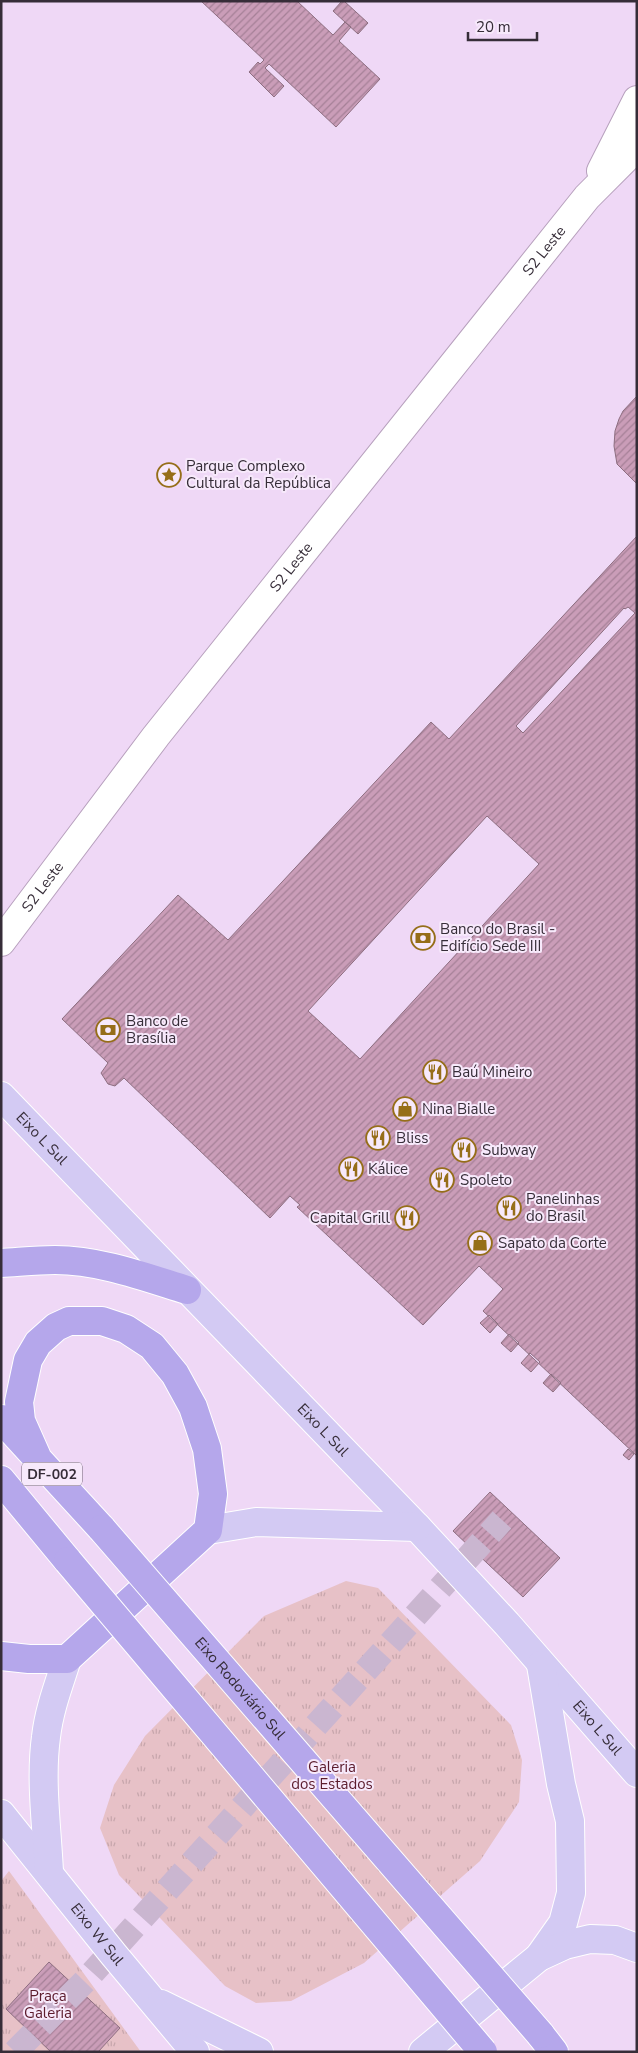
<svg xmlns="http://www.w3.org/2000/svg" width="638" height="2053" viewBox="0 0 638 2053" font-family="'Nunito Sans',sans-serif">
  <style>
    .park { fill: url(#park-tufts) }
    .building { fill: url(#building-hatch); stroke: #8d6e80; fill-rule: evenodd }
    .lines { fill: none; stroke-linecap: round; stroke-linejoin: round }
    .street-tunnel { stroke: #cab6d0; stroke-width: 25; stroke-dasharray: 25 12; stroke-linecap: butt }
    .secondary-casing { stroke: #b7a0bd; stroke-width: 30 }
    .primary-casing { stroke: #fff; stroke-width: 30 }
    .highway-casing { stroke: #fff; stroke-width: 30 }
    .secondary { stroke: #fff; stroke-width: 28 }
    .primary { stroke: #d3caf3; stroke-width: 28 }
    .highway { stroke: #b5a7eb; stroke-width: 28 }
    .highway-bridge-casing { stroke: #fff; stroke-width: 30; stroke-linecap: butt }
    .highway-bridge { stroke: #b5a7eb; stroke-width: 28 }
    .labels { text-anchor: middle; stroke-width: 4; stroke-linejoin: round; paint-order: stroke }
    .shield { fill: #f7e9fb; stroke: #706572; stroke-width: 1 }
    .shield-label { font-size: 14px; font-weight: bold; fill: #362d38 }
    .street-label { font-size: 15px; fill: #362d38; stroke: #f7e9fb }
    .poi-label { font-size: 15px; fill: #362d38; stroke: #f7e9fb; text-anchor: start }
    .park-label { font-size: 15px; fill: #5c1c2d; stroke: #f7e9fb }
  </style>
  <defs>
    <pattern id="park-tufts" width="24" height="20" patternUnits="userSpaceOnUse" patternTransform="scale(1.25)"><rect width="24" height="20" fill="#e7c1c7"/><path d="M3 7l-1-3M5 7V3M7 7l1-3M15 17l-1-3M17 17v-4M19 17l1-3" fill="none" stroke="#c7a6ac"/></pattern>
    <pattern id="building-hatch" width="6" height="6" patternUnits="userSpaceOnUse" patternTransform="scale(1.25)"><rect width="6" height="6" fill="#ca9db8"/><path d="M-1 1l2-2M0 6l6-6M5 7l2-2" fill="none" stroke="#a58097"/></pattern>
  </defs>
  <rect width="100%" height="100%" fill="#efd8f6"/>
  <path class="park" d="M 346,1581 L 378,1588 L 511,1725 L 522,1760 L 519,1802 L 480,1861 L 364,1963 L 291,2001 L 256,2003 L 225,1986 L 119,1875 L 100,1828 L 114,1785 L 145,1736 L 264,1616 Z
    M 9,1871 L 141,2052 L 1,2052 L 1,1881 Z"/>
  <path class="building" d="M 201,1 L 297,1 L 333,35 L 345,22 L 351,27 L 339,41 L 380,79 L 336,127 L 269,64 L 265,68 L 284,86 L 274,97 L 249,72 L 258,62 L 260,64 L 264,60 Z
    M 342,1 L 344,1 L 368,23 L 358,34 L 333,11 Z
    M 637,396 L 637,484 L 617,464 L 614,446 L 615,431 L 619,419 L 623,411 Z
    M 637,536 L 637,1456 L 483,1311 L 503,1289 L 479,1266 L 423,1325 L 297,1207 L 300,1205 L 290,1196 L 270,1218 L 124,1078 L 115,1086 L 108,1084 L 101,1073 L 108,1063 L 62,1019 L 178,895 L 228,940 L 431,722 L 449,739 ZM 628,607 L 635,613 L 523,733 L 516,726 L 624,608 L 625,609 Z
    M 487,816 L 539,864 L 360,1059 L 308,1011 Z
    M 489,1315 L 498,1324 L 490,1333 L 480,1323 Z
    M 509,1334 L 519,1343 L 511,1352 L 501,1343 Z
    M 530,1353 L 540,1362 L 531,1372 L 521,1363 Z
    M 551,1374 L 561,1383 L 553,1392 L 543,1383 Z
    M 628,1449 L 634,1454 L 629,1460 L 623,1455 Z
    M 490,1492 L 560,1558 L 523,1597 L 453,1531 Z
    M 49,1962 L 120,2028 L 98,2052 L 51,2052 L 6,2009 Z"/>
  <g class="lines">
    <path class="street-tunnel" d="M 15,2052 L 86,1980 L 502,1520"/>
    <g class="secondary-casing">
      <g id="secondary">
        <path d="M 601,171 L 637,100"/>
        <path id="s1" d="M 1,942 L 156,736 L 587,197 L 637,147"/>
      </g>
    </g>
    <g class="primary-casing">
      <g id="primary">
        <path id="s2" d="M 1,1096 L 417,1527 L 507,1624 L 637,1773"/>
        <path d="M 208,1530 L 256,1522 L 417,1527"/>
        <path id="s3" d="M 1,1814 L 114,1955 L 195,2052"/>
        <path d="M 49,1872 C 47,1829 40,1780 46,1737 C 49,1710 59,1684 67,1659"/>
        <path d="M 539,1957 L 563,1923 L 571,1893 L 570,1821 L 561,1784 L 541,1665"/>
        <path d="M 161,2004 L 259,2052"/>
        <path d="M 423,2052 L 539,1957 L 565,1945 L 590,1939 L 615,1940 L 637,1948"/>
      </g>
    </g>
    <g class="highway-casing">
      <path id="highway" d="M 1,1263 C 19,1262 37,1260 55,1260 C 100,1260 145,1277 187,1290
        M 1,1419 L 102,1529
        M 1,1480 L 68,1561
        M 1,1656 L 29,1659 L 67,1659 L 208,1530 L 213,1494 L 207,1449 L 193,1407 L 175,1374 L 152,1346 L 126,1329 L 102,1321 L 69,1321 L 56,1327 L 38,1343 L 28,1360 L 19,1402 L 21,1421 L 37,1457
        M 540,2034 L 554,2052"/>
    </g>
    <use href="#secondary" class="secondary"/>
    <use href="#primary" class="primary"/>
    <use href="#highway" class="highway"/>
    <g class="highway-bridge-casing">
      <g id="highway-bridge">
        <path id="s4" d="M 102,1529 L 540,2034"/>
        <path d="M 68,1561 L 483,2052"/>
      </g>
    </g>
    <use href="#highway-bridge" class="highway-bridge"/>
  </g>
  <defs>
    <g id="sight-ring" transform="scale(1.25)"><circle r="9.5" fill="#f7e9fb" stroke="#966e19" stroke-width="1.5"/><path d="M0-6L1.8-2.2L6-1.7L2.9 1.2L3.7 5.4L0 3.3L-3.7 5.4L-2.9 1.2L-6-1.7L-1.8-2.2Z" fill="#966e19"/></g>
    <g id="bank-ring" transform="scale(1.25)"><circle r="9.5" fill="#f7e9fb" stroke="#966e19" stroke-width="1.5"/><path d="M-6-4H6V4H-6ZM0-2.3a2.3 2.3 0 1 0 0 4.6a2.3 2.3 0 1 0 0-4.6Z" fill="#966e19"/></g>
    <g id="restaurant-ring" transform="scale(1.25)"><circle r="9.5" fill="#f7e9fb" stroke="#966e19" stroke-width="1.5"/><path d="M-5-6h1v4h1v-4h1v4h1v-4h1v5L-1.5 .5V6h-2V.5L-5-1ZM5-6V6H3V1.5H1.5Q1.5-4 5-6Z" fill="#966e19"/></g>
    <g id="shop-ring" transform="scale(1.25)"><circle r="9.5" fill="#f7e9fb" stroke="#966e19" stroke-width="1.5"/><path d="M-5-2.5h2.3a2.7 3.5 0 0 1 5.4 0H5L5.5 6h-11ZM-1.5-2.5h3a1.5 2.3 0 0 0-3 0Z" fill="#966e19"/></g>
  </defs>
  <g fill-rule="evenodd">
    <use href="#sight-ring" x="169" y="475"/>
    <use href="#bank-ring" x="423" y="938"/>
    <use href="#bank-ring" x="108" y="1030"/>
    <use href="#restaurant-ring" x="435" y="1072"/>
    <use href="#shop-ring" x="405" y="1109"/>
    <use href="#restaurant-ring" x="378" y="1138"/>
    <use href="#restaurant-ring" x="464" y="1150"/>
    <use href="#restaurant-ring" x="351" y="1169"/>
    <use href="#restaurant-ring" x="442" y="1180"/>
    <use href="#restaurant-ring" x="509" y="1208"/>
    <use href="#restaurant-ring" x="407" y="1218"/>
    <use href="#shop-ring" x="480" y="1243"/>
  </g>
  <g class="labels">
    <rect class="shield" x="22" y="1462.5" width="60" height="23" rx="4"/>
    <g class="shield-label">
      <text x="52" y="1479">DF-002</text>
    </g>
    <g class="street-label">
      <text dy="5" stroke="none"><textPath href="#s1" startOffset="879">S2 Leste</textPath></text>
      <text dy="5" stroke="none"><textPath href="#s1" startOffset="474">S2 Leste</textPath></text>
      <text dy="5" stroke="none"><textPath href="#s1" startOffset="69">S2 Leste</textPath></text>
      <text dy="5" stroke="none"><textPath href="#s2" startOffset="59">Eixo L Sul</textPath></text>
      <text dy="5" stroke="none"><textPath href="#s2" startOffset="464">Eixo L Sul</textPath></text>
      <text dy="5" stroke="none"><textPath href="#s4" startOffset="211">Eixo Rodoviário Sul</textPath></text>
      <text dy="5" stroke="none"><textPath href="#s2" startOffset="869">Eixo L Sul</textPath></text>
      <text dy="5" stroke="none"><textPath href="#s3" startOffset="154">Eixo W Sul</textPath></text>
    </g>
    <g class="poi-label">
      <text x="186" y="471">Parque Complexo<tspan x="186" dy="17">Cultural da República</tspan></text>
      <text x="440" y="934">Banco do Brasil -<tspan x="440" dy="17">Edifício Sede III</tspan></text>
      <text x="126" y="1026">Banco de<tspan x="126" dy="17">Brasília</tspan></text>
      <text x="452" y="1077">Baú Mineiro</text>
      <text x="422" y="1114">Nina Bialle</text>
      <text x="396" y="1143">Bliss</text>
      <text x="482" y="1155">Subway</text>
      <text x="368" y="1174">Kálice</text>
      <text x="460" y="1185">Spoleto</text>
      <text x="526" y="1204">Panelinhas<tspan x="526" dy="17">do Brasil</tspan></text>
      <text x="390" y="1223" text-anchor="end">Capital Grill</text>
      <text x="498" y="1248">Sapato da Corte</text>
    </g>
    <g class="park-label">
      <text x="332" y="1772">Galeria<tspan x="332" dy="17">dos Estados</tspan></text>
      <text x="48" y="2001">Praça<tspan x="48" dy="17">Galeria</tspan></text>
    </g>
  </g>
  <rect width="638" height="2053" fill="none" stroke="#362d38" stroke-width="5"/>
  <path d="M468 32v8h69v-8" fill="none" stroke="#362d38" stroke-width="2.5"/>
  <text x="476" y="32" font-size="15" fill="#362d38" stroke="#f7e9fb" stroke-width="4" paint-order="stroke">20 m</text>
</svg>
